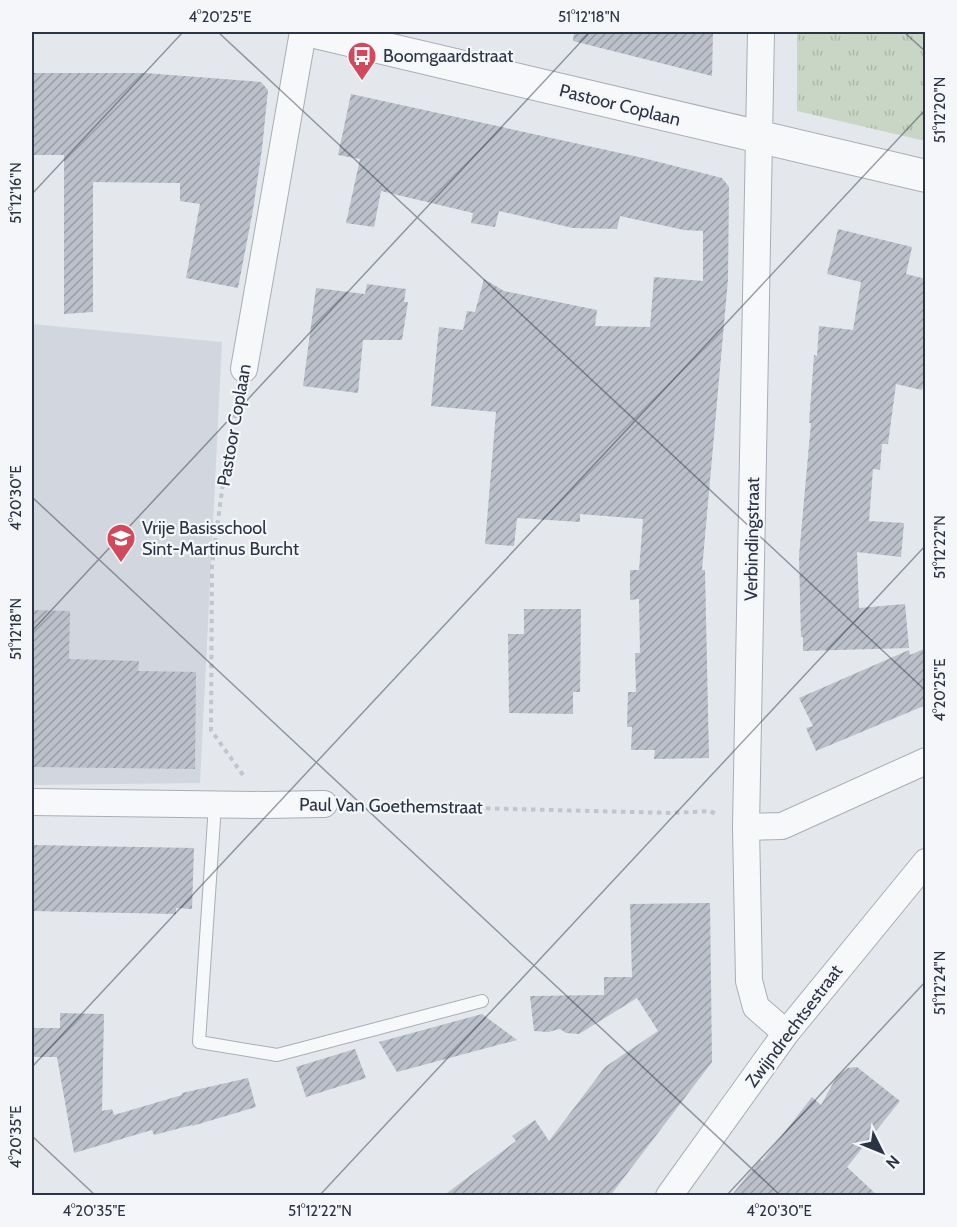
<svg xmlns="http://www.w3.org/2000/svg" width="957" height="1227" viewBox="0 0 957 1227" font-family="Cabin,sans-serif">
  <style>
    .built { fill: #d2d6de }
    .grass { fill: url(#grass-tufts) }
    .building { fill: url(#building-hatch) }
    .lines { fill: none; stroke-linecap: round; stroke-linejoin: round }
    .service-casing { stroke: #a9aeb7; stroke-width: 14 }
    .minor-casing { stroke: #a9aeb7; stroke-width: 28 }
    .tertiary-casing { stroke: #a9aeb7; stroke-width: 34 }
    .path { stroke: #c2c5cb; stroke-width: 4; stroke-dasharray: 4.5 4.5; stroke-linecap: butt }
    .service { stroke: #f7f8fa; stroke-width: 12 }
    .minor { stroke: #f7f8fa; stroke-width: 26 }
    .tertiary { stroke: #f7f8fa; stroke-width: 32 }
    .ticks { fill: none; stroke: #2b3445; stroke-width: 1.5; stroke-opacity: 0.45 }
    .labels { text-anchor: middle; stroke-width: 4.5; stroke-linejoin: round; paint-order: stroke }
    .poi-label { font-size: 18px; fill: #2b3445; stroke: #f4f6f9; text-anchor: start }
    .street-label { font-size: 18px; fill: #2b3445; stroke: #f4f6f9 }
    .neatline { fill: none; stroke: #2b3445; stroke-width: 2 }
    .ticks-label { font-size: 15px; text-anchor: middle; fill: #2b3445 }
  </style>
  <defs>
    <pattern id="grass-tufts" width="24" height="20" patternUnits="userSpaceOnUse" patternTransform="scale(1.5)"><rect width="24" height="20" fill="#c9d6c5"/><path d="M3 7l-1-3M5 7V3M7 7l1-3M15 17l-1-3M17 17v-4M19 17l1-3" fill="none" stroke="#adb8ab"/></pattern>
    <pattern id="building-hatch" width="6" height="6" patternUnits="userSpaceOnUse" patternTransform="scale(1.5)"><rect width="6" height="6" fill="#bbc0ca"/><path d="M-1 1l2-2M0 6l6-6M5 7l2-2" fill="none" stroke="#989da6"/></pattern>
  </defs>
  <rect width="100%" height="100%" fill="#e4e7ec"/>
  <path class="built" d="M 32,324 L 222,342 L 200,783 L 32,785 Z"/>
  <path class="grass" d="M 797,32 L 925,32 L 925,141 L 797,111 Z"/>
  <path class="building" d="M 574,32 L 713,32 L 712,76 L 573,41 Z
    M 32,73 L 145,73 L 261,82 L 268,90 L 262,149 L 253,210 L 238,288 L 186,278 L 200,204 L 180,201 L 180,183 L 93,182 L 93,312 L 64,314 L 64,155 L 32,155 Z
    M 351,94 L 643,158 L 722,178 L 729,187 L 728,279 L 702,570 L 705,570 L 709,758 L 654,759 L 655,750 L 631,750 L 632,727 L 627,727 L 628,692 L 636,692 L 635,653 L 640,653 L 639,599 L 630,600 L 630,570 L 639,570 L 643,519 L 580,514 L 580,522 L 517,518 L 514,546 L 485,544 L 496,412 L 431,406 L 439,327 L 463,330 L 467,311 L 475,312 L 484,279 L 504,291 L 597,310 L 595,326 L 650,327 L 654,277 L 703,281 L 703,231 L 684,230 L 620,216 L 617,229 L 573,228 L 499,211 L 495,227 L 471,223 L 473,213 L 381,191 L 374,227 L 346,223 L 360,159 L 338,155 Z
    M 838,229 L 912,247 L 906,274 L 926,279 L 926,376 L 922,390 L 896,384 L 888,444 L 882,444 L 880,470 L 873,469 L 869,521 L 904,523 L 901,557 L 857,552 L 859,608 L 905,604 L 909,648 L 803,651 L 803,637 L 801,637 L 799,556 L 811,423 L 809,423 L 814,355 L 817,356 L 819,326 L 853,330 L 861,282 L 827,274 Z
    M 367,284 L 406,289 L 404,302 L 408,302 L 402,340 L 363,340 L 358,393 L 303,386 L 316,288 L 365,294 Z
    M 524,609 L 581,609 L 580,692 L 573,692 L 573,714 L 509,713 L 508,634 L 524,634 Z
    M 32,610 L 70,611 L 69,659 L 139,661 L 138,671 L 196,672 L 195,769 L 32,767 Z
    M 926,648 L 926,705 L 816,751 L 806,728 L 813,726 L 799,698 L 909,650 L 910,655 Z
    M 32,845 L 194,848 L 192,909 L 176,908 L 176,914 L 32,911 Z
    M 710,903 L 712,1062 L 610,1196 L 443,1196 L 516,1141 L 512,1136 L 535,1120 L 549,1141 L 605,1067 L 658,1031 L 637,998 L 579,1034 L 566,1033 L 560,1029 L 548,1032 L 534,1031 L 530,996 L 604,995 L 604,977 L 632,977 L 630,904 Z
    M 60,1013 L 104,1014 L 102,1111 L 112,1109 L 114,1115 L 182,1095 L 182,1093 L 248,1078 L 256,1107 L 192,1126 L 192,1125 L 154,1135 L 152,1130 L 74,1153 L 57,1057 L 32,1057 L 32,1028 L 60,1028 Z
    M 482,1014 L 517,1040 L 397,1072 L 379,1042 Z
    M 355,1049 L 366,1078 L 306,1097 L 296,1067 Z
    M 857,1067 L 900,1101 L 847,1167 L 878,1196 L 731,1196 L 760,1160 L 762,1161 L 812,1097 L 821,1105 L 837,1076 L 848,1068 Z"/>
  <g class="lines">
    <g class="service-casing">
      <path id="service" d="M 215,805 L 199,1042 L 277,1055 L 482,1001"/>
    </g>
    <g class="minor-casing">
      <path id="minor" d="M 761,32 L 746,827 L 749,981 L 756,1007 L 786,1033
        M 244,369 L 303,32
        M 32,802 L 264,805 L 324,804
        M 746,827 L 782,826 L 926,761
        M 669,1196 L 786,1033 L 926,862"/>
    </g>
    <g class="tertiary-casing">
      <path id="tertiary" d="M 315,32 L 926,176"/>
    </g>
    <path class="path" d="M 239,396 L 224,475 L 212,566 L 211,730 L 243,775
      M 351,805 L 672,813 L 710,811 L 718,815"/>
    <use href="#service" class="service"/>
    <use href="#minor" class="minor"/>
    <use href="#tertiary" class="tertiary"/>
  </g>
  <path class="ticks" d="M 218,32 L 926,691M 904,32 L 926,52M 32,194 L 183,32M 32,497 L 781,1196M 32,631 L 590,32M 32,1067 L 926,109M 32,1136 L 96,1196M 319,1196 L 926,545M 726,1196 L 926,981"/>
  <defs>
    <g id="bus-pin" transform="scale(1.5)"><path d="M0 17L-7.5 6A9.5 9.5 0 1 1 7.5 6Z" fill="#d1495b" stroke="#f4f6f9"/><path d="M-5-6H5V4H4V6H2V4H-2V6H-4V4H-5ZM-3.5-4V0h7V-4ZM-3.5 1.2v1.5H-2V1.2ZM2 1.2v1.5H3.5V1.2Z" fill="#fff"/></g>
    <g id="school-pin" transform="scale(1.5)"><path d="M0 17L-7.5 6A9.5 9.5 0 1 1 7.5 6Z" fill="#d1495b" stroke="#f4f6f9"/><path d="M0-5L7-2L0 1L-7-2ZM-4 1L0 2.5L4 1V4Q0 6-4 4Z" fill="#fff"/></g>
  </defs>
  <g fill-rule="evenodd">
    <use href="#bus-pin" x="362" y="56"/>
    <use href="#school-pin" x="121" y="538"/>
  </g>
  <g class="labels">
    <g class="poi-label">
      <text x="383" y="62">Boomgaardstraat</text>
      <text x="142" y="534">Vrije Basisschool<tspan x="142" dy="21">Sint-Martinus Burcht</tspan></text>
    </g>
    <g class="street-label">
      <text transform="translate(620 105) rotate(14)" y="6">Pastoor Coplaan</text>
      <text transform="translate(234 425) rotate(-80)" y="6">Pastoor Coplaan</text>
      <text transform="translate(752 539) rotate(-89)" y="6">Verbindingstraat</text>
      <text transform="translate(391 806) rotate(1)" y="6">Paul Van Goethemstraat</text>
      <text transform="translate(794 1026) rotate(-53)" y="6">Zwijndrechtsestraat</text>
    </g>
  </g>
  <rect width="957" height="1227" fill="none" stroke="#f4f6f9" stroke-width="66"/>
  <g transform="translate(882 1152) rotate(133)" stroke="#f4f6f9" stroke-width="4.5" paint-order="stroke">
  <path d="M0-4.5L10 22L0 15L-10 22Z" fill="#2b3445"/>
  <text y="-9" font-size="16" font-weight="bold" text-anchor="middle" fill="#2b3445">N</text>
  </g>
  <rect x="33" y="33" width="891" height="1161" class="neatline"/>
  <g class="ticks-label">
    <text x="220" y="22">4°20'25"E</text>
    <text x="589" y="22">51°12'18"N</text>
    <text transform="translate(940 110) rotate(-90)" y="5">51°12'20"N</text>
    <text transform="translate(16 193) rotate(-90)" y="5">51°12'16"N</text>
    <text transform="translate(16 498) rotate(-90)" y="5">4°20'30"E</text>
    <text transform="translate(940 547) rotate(-90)" y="5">51°12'22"N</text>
    <text transform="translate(16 629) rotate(-90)" y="5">51°12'18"N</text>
    <text transform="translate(940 690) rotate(-90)" y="5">4°20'25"E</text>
    <text transform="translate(940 983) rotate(-90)" y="5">51°12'24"N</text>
    <text transform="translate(16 1137) rotate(-90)" y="5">4°20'35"E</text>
    <text x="94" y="1216">4°20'35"E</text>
    <text x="320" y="1216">51°12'22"N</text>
    <text x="779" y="1216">4°20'30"E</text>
  </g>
</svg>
